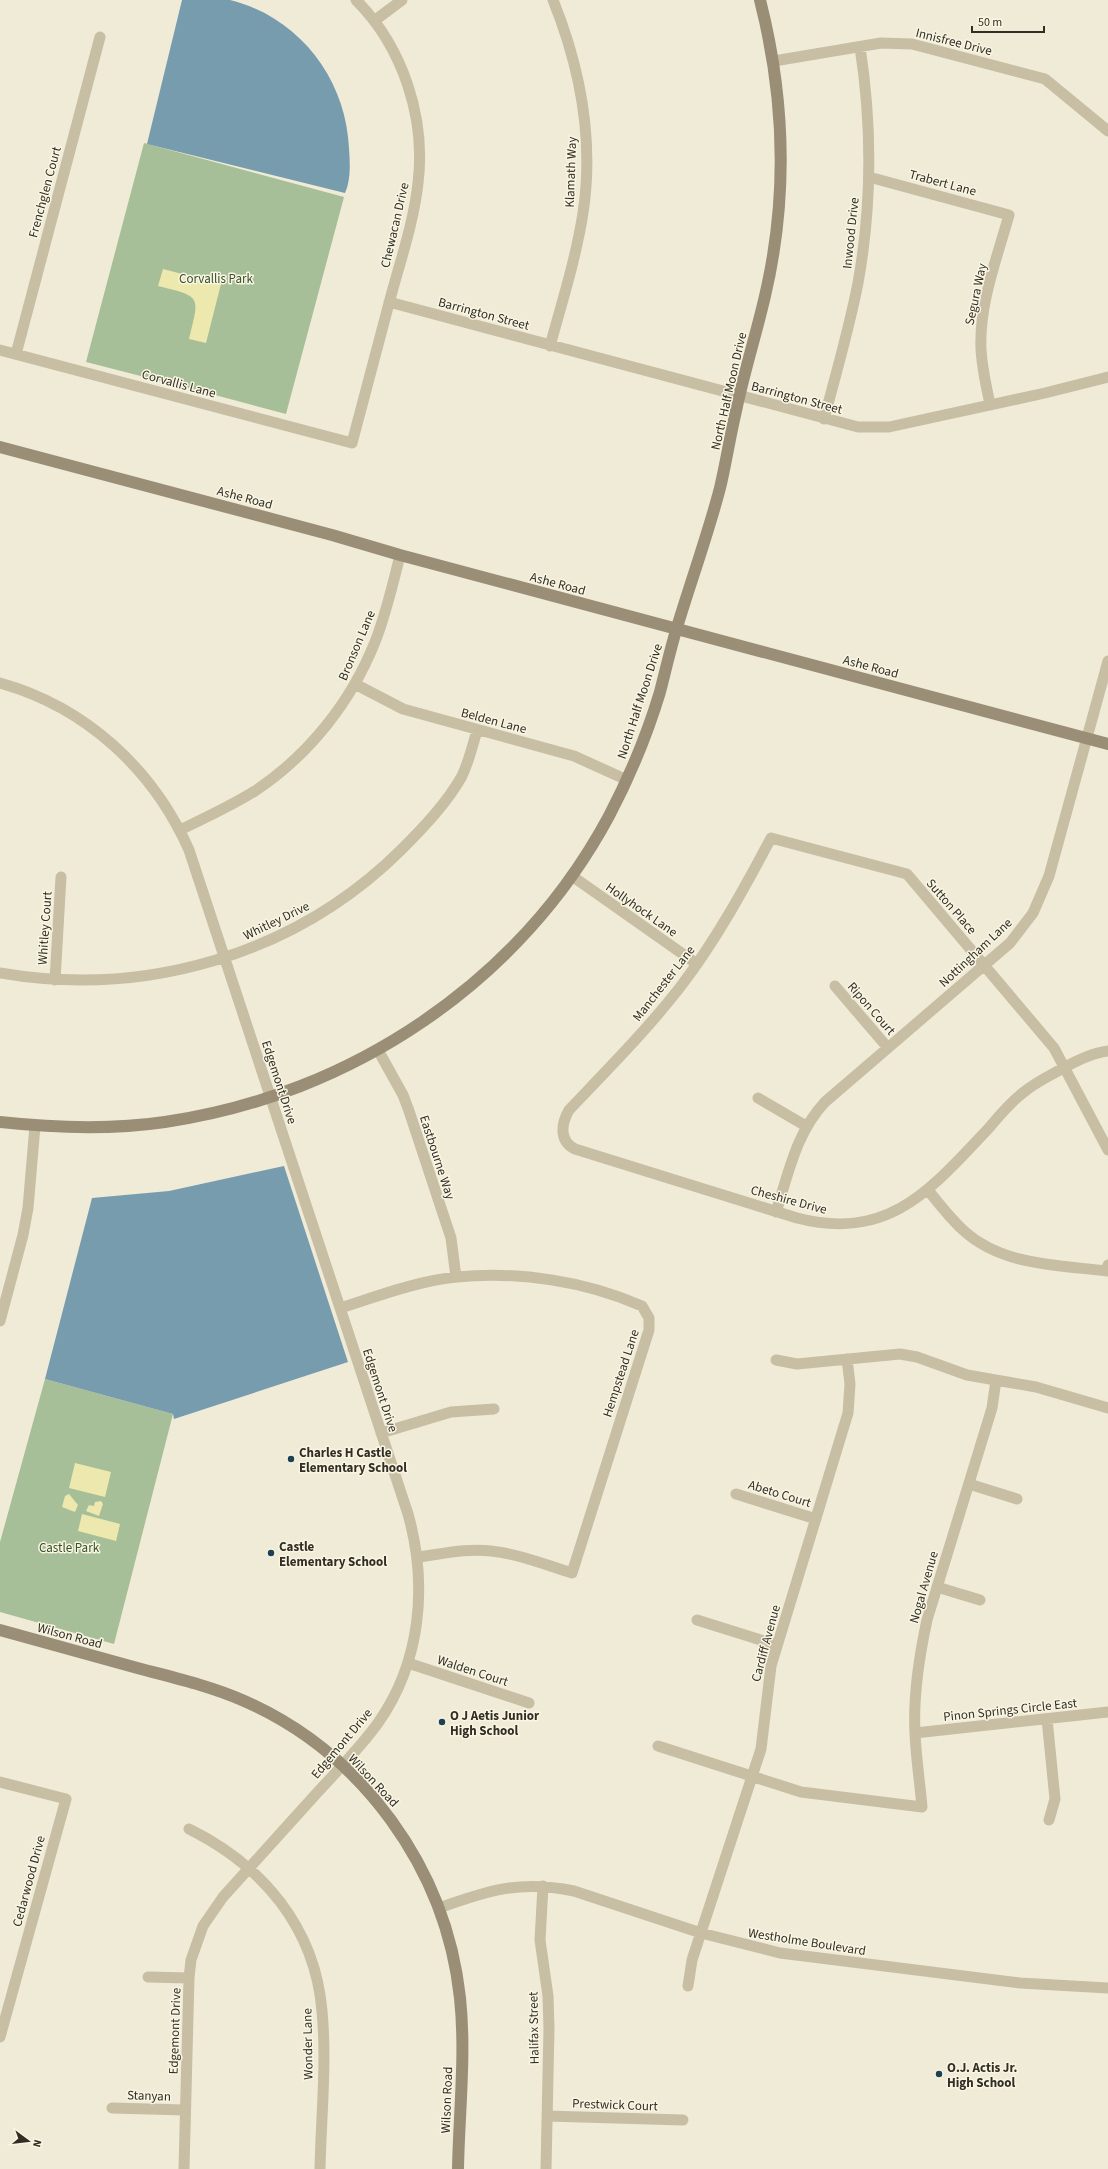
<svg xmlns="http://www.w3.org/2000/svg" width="1108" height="2169" viewBox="0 0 1108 2169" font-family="'Source Sans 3',sans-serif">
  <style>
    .green { fill: #a7bf98 }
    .sand { fill: #ece8ae }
    .water { fill: #779cad }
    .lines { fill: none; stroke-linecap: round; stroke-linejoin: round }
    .street { stroke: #c8bea4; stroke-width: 11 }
    .secondary { stroke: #9b8e76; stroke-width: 12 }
    .poi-dot { fill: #1c4154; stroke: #f8f5e3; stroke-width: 1.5 }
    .labels { text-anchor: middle; stroke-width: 3; stroke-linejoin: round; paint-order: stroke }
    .street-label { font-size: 13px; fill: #332e25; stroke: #f8f5e3 }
    .park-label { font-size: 13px; fill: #38512a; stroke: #f8f5e3 }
    .poi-label { font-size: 13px; font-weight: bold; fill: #332e25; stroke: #f8f5e3; text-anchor: start }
  </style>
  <rect width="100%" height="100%" fill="#f0ebd7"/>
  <path class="green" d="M 144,143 L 344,197 L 286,414 L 174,384 L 170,382 L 168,383 L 86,362 Z
    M 45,1379 L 173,1414 L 114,1644 L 0,1612 L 0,1542 Z"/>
  <path class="sand" d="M 163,269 L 221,284 L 206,343 L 189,339 C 199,296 203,297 158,286 Z
    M 75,1463 L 111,1472 L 105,1497 L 69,1488 Z
    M 69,1494 L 78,1505 L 75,1512 L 62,1507 L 65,1496 Z
    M 101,1501 L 103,1504 L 99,1516 L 86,1511 L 89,1505 L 94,1506 L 95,1502 Z
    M 82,1514 L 120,1524 L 116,1541 L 78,1531 Z"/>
  <path class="water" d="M 182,0 C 197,0 216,0 230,0 C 299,17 346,79 349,148 C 350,163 351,180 345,193 L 147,144 Z
    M 284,1166 L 348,1362 L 174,1419 L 173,1414 L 45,1379 L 92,1198 L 169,1191 Z"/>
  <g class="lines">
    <path class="street" d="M 374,21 L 402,0
      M 774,61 L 881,43 L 912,44 L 1045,79 L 1108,131
      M 869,177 L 1009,215 C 997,258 979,304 981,349 C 982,368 986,386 990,404
      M 389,302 L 858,427 L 889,427 L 1045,393 L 1108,377
      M 550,346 C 562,302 576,258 583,213 C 594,141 580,67 553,0
      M 0,350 L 352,443 C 365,393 379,342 392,292 C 402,256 414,220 418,183 C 426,118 403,47 356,0
      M 16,354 L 100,37
      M 824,419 C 836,374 849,329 858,283 C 872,205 872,125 860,47
      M 0,683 C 86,707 153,769 189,850 L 408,1514 C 428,1585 421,1662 378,1723 C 360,1748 337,1771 316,1794 C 285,1828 254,1863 223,1897 L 203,1926 L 191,1960 L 189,1978 L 184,2169
      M 355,684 L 403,709 L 574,756 L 627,780
      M 180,830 C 205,818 231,806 255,791 C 309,755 351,702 375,642 C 386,614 393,584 400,555
      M 572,876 L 697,964
      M 0,973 C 145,998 295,955 401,850 C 423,828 447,803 462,776 C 469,761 473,745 477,730
      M 55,980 L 61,877
      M 835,986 L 888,1048
      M 378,1050 L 403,1095 L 409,1111 L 451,1238 L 456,1277
      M 1108,1051 C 1092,1053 1077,1061 1063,1068 C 1050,1076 1036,1082 1024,1092 C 1010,1102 999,1116 988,1129 C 931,1189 889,1242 797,1218 L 575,1149 C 559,1141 561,1124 569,1110 C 607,1070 647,1030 681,986 C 716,940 744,889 771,838 L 907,874 L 1054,1048 L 1108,1150
      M 758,1098 L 806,1126
      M 928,1190 C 939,1204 950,1218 963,1230 C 1002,1266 1058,1265 1107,1271 L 1108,1265
      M 776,1212 C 789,1172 796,1133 825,1102 L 1010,943 L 1033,913 L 1049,876 L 1108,661
      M 340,1308 C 378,1296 417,1281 457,1277 C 519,1271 585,1281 642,1306 L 649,1318 L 649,1330 L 572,1573 C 546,1565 519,1554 491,1551 C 467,1548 442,1554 418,1557
      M 0,1321 L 23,1235 L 28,1208 L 35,1126
      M 776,1360 L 797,1364 L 900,1354 L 917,1357 L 967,1375 L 1036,1387 L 1108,1408
      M 381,1433 L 451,1412 L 494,1409
      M 969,1484 L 1017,1499
      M 736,1494 L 816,1519
      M 937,1587 L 980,1600
      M 697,1620 L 777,1645
      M 408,1663 L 529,1703
      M 1047,1719 L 1055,1799 L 1049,1820
      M 915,1733 L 1108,1712
      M 658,1746 L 801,1792 L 922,1807 C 920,1783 916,1758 915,1733 C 913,1695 919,1657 927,1620 L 992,1408 L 996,1380
      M 0,1782 L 66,1799 L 0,2037
      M 189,1829 C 262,1865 315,1927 322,2011 C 327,2063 321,2117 320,2169
      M 543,1886 L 540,1940 L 548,1996 L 549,2028 L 546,2169
      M 439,1908 C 489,1890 520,1880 574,1891 L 701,1933 L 780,1953 L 1020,1983 L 1108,1988
      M 148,1977 L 189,1978
      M 688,1986 L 692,1960 L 761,1749 L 771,1666 L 848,1413 L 850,1384 L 847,1359
      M 112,2108 L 185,2110
      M 547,2116 L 683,2120"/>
    <path class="secondary" d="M 0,447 L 332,535 L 400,555 L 1108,744
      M 0,1122 C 55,1128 110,1130 165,1122 C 351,1095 520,982 609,816 C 630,776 647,735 660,692 C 666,669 671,646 678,624 C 692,578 708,534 720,488 C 726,463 730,436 736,411 C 744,372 756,335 765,296 C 788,198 785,98 760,0
      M 0,1630 C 47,1643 94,1656 141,1669 C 175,1678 210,1686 242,1700 C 362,1752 446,1868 460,1998 C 466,2054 459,2113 458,2169"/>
  </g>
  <g class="poi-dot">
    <circle cx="291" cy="1459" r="4"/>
    <circle cx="271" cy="1553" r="4"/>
    <circle cx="442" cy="1722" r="4"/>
    <circle cx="939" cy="2074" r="4"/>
  </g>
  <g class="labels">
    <g class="street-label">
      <text transform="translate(954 41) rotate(14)" y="5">Innisfree Drive</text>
      <text transform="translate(570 172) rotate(-88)" y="5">Klamath Way</text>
      <text transform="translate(943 182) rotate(15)" y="5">Trabert Lane</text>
      <text transform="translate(44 192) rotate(-75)" y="5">Frenchglen Court</text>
      <text transform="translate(394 225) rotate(-77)" y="5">Chewacan Drive</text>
      <text transform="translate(850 233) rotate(-84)" y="5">Inwood Drive</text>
      <text transform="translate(975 294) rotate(-78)" y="5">Segura Way</text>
      <text transform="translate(484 313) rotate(15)" y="5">Barrington Street</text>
      <text transform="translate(179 383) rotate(15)" y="5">Corvallis Lane</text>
      <text transform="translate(728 391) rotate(-77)" y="5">North Half Moon Drive</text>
      <text transform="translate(797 397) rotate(15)" y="5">Barrington Street</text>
      <text transform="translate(245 497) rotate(15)" y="5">Ashe Road</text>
      <text transform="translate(558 583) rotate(15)" y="5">Ashe Road</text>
      <text transform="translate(356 645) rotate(-67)" y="5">Bronson Lane</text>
      <text transform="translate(871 666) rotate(15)" y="5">Ashe Road</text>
      <text transform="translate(639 701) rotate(-72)" y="5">North Half Moon Drive</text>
      <text transform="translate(494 720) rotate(15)" y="5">Belden Lane</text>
      <text transform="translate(952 906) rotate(49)" y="5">Sutton Place</text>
      <text transform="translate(642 909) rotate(35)" y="5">Hollyhock Lane</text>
      <text transform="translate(276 920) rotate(-26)" y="5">Whitley Drive</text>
      <text transform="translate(44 928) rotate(-86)" y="5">Whitley Court</text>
      <text transform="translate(975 952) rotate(-43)" y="5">Nottingham Lane</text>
      <text transform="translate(663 983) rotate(-52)" y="5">Manchester Lane</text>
      <text transform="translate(872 1008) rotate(49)" y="5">Ripon Court</text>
      <text transform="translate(280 1082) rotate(72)" y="5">Edgemont Drive</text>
      <text transform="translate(438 1157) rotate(72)" y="5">Eastbourne Way</text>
      <text transform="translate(789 1199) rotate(15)" y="5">Cheshire Drive</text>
      <text transform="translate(620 1373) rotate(-72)" y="5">Hempstead Lane</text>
      <text transform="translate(381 1390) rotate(72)" y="5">Edgemont Drive</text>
      <text transform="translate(780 1493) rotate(17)" y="5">Abeto Court</text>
      <text transform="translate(923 1587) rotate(-74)" y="5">Nogal Avenue</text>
      <text transform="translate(70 1635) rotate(15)" y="5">Wilson Road</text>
      <text transform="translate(765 1643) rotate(-75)" y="5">Cardiff Avenue</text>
      <text transform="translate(473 1670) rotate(18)" y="5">Walden Court</text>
      <text transform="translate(1010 1709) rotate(-6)" y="5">Pinon Springs Circle East</text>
      <text transform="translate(341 1743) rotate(-50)" y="5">Edgemont Drive</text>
      <text transform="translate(374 1780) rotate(47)" y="5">Wilson Road</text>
      <text transform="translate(28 1881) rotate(-75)" y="5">Cedarwood Drive</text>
      <text transform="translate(807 1941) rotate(9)" y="5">Westholme Boulevard</text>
      <text transform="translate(533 2028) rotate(-91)" y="5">Halifax Street</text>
      <text transform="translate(174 2031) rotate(-88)" y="5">Edgemont Drive</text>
      <text transform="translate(307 2044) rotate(-91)" y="5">Wonder Lane</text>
      <text transform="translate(149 2095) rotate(2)" y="5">Stanyan</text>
      <text transform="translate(446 2100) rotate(-88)" y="5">Wilson Road</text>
      <text transform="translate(615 2104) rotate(2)" y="5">Prestwick Court</text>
    </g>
    <g class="park-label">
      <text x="216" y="283">Corvallis Park</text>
      <text x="69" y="1552">Castle Park</text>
    </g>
    <g class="poi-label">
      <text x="299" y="1457">Charles H Castle<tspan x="299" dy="15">Elementary School</tspan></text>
      <text x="279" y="1551">Castle<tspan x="279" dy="15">Elementary School</tspan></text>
      <text x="450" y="1720">O J Aetis Junior<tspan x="450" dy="15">High School</tspan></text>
      <text x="947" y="2072">O.J. Actis Jr.<tspan x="947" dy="15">High School</tspan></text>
    </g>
  </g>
  <g transform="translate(28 2141) rotate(105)" stroke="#f8f5e3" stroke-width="3" paint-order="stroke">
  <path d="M0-3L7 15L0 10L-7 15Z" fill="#332e25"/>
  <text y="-6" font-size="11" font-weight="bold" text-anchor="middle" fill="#332e25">N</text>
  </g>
  <path d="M972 26v6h72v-6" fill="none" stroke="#332e25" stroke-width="2"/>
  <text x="978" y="26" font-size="12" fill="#332e25" stroke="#f8f5e3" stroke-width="3" paint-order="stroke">50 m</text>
</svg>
